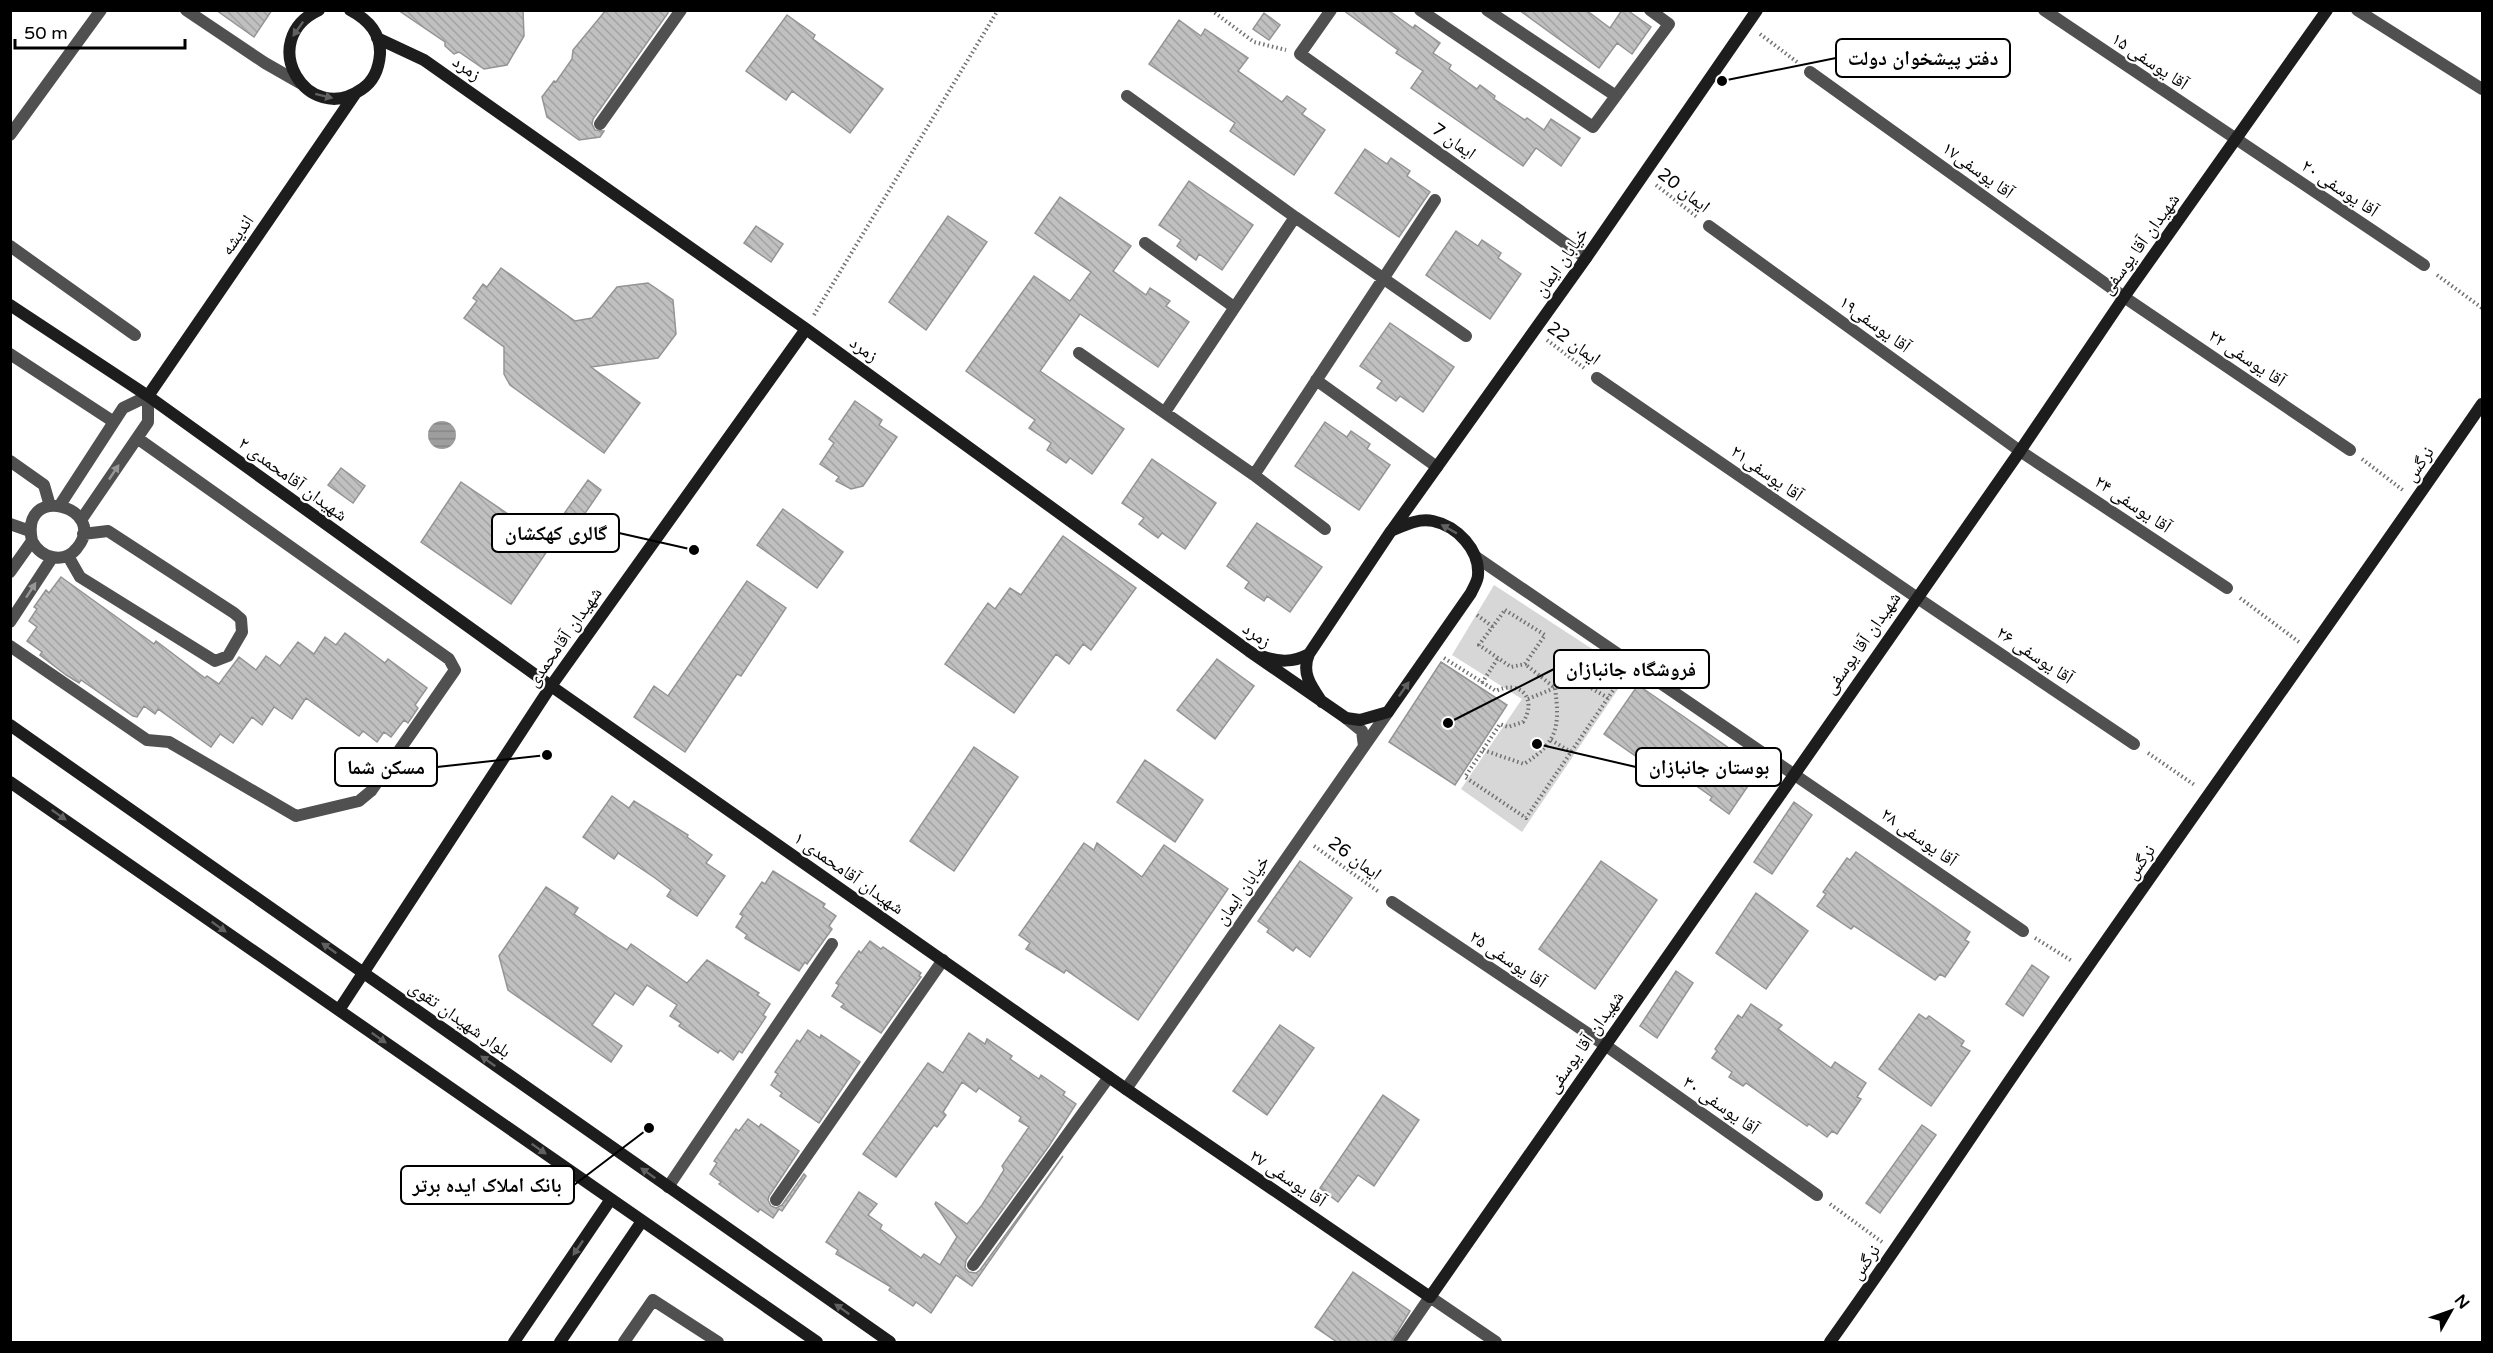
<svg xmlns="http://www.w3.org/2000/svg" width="2493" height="1353" viewBox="0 0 2493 1353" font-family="'Varela Round','Noto Naskh Arabic',sans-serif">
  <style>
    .park { fill: #d7d7d7 }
    .water { fill: url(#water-rules) }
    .building { fill: url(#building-back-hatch); stroke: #949494; stroke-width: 1.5 }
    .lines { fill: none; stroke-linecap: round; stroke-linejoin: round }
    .path { stroke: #727272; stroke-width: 4; stroke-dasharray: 1.5 3; stroke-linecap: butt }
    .street { stroke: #505050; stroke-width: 12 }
    .secondary { stroke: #1d1d1d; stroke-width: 12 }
    .oneway { fill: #616161 }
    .oneway2 { fill: #969696 }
    .labels { text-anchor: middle; stroke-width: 4.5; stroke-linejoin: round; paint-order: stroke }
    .street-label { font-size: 18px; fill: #000; stroke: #fff }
    .leader { fill: none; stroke: #000; stroke-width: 2 }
    .callout-dot { fill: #000; stroke: #fff; stroke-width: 2 }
    .callout { fill: #fff; stroke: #000; stroke-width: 2 }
    .callout-label { font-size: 20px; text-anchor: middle; font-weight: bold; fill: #000 }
  </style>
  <defs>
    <pattern id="water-rules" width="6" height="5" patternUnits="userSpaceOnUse" patternTransform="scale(1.5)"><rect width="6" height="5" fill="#9e9e9e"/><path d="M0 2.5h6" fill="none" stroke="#868686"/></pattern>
    <pattern id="building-back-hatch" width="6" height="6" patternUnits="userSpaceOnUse" patternTransform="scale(1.5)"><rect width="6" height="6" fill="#c0c0c0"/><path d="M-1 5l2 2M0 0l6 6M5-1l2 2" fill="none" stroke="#a3a3a3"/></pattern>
  </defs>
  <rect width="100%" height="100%" fill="#fff"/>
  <path class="park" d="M 1494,585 L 1629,673 L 1522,832 L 1461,789 L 1522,699 L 1452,655 Z"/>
  <path class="water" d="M428 435a14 14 0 1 1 28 0a14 14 0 1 1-28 0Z"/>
  <path class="building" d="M 216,10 L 272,10 L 254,37 Z
    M 398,10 L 523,10 L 524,36 L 507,65 L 484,69 L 459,52 L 454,54 L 445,46 L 445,42 Z
    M 606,10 L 668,10 L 668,13 L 593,119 L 592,124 L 595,130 L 604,131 L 600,137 L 579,140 L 547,117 L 542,97 L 554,81 L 556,82 L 572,59 L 573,50 Z
    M 1343,10 L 1388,10 L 1413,28 L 1415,25 L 1440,43 L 1433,53 L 1451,65 L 1449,69 L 1477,89 L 1480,85 L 1495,96 L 1494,99 L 1525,120 L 1527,118 L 1544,130 L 1551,119 L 1580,138 L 1561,166 L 1536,148 L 1523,166 L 1411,88 L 1423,71 L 1396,53 L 1398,50 Z
    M 1519,10 L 1586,10 L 1610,28 L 1622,10 L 1627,10 L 1651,27 L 1632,54 L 1617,43 L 1599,68 Z
    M 1264,13 L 1280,25 L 1269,40 L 1253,29 Z
    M 787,15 L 815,35 L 813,39 L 883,89 L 850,133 L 792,91 L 786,100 L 746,71 Z
    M 1179,20 L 1201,36 L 1205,29 L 1248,58 L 1238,71 L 1282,102 L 1287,96 L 1306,109 L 1302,114 L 1325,130 L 1294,175 L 1230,131 L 1235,123 L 1149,64 Z
    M 1365,149 L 1387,164 L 1391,158 L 1410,171 L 1407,176 L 1430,192 L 1399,237 L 1335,193 Z
    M 1189,181 L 1253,225 L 1222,270 L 1199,254 L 1196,260 L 1177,246 L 1181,240 L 1159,225 Z
    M 1060,197 L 1131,246 L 1113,271 L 1146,295 L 1150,288 L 1170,301 L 1166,306 L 1189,322 L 1158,367 L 1080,314 L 1040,371 L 1124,429 L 1092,474 L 1070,458 L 1066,463 L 1047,450 L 1051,443 L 1029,428 L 1035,420 L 966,371 L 1034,276 L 1070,301 L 1091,272 L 1035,233 Z
    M 948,216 L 987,242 L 926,330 L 889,302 Z
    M 756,226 L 783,244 L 771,262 L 744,243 Z
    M 1456,231 L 1478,246 L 1482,240 L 1501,253 L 1498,258 L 1521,274 L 1490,319 L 1426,275 Z
    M 501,268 L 575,321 L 592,318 L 617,287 L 648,283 L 673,300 L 676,334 L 658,358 L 591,367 L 640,403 L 604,453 L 510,385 L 504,374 L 504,347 L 464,318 L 477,301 L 473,298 L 483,284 L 487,287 Z
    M 1390,323 L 1454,367 L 1423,412 L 1400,396 L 1396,401 L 1377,388 L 1382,381 L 1360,366 Z
    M 855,401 L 882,420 L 879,425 L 897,437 L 863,486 L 851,489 L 836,481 L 839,477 L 820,464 L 834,443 L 829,439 Z
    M 1325,422 L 1347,437 L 1351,431 L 1370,444 L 1367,449 L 1390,465 L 1359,510 L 1295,466 Z
    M 1152,459 L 1216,503 L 1185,549 L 1162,533 L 1158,538 L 1139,524 L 1144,518 L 1122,503 Z
    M 341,468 L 365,486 L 353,503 L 328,485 Z
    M 588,480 L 601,490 L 570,535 L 556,525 Z
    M 461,482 L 552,544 L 511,604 L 421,542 Z
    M 783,509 L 843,552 L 817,588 L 757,545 Z
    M 1257,523 L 1322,567 L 1290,612 L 1267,596 L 1264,601 L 1245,588 L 1249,582 L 1227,566 Z
    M 1063,536 L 1136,588 L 1091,650 L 1083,644 L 1069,664 L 1056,654 L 1014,713 L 945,664 L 988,603 L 995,609 L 1010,588 L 1021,595 Z
    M 61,577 L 154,644 L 156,641 L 205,678 L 207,676 L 219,684 L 239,657 L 256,670 L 266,656 L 280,666 L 298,642 L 314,654 L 325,637 L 336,645 L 345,633 L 385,663 L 388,659 L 427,688 L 415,705 L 418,708 L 408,723 L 404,720 L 391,737 L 384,732 L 377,742 L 363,731 L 359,736 L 306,698 L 292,719 L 274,707 L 262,725 L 252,717 L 233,743 L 220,734 L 211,747 L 158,709 L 155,714 L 144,706 L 137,717 L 133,716 L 81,680 L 79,683 L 66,675 L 40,655 L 42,652 L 27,641 L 37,627 L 29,621 L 37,609 L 34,607 L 46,590 L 49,593 Z
    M 747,581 L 786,608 L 741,676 L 737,674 L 685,752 L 634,717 L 654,686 L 668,696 Z
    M 1217,659 L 1254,686 L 1215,739 L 1177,710 Z
    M 1441,662 L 1507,705 L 1455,785 L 1389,742 Z
    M 1638,685 L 1736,753 L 1724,769 L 1748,786 L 1729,814 L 1710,800 L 1712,797 L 1653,755 L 1647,764 L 1604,734 Z
    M 974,747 L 1018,777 L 954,871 L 910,841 Z
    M 1145,760 L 1203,800 L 1175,842 L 1117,802 Z
    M 612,796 L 629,808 L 634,801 L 688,835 L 687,837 L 712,855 L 706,863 L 725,876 L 697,916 L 667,896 L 671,890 L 655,878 L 618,853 L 614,859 L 583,837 Z
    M 1794,802 L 1812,815 L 1772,874 L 1754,862 Z
    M 1084,843 L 1094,850 L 1097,843 L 1142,877 L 1164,845 L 1228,889 L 1138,1020 L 1066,970 L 1064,973 L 1026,949 L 1030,943 L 1019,935 Z
    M 1856,852 L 1970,932 L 1965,940 L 1969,942 L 1945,977 L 1940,974 L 1935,980 L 1854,926 L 1851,929 L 1817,906 L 1826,894 L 1823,892 L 1847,858 L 1850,860 Z
    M 1300,861 L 1352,898 L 1310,957 L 1296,947 L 1293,951 L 1267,932 L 1269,929 L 1258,921 Z
    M 1601,861 L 1657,900 L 1595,989 L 1539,949 Z
    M 773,871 L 825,904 L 823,907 L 836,916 L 829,926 L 832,929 L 807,964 L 805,962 L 799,971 L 745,938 L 747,935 L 736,927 L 743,916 L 740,914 L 762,882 L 765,884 Z
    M 546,887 L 578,908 L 574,914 L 610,939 L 627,950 L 631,944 L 687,983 L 707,960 L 759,993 L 757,995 L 770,1004 L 763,1015 L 766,1017 L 742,1053 L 739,1051 L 733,1060 L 720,1050 L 718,1053 L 679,1026 L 681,1023 L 670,1016 L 677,1005 L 647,985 L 633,1005 L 615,993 L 592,1025 L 622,1046 L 611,1062 L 508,990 L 499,956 Z
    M 1756,893 L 1808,931 L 1766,989 L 1716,953 Z
    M 870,941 L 881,949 L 883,947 L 921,973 L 919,976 L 921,977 L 881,1033 L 841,1007 L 844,1004 L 832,996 L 839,985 L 836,983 L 859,951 L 861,953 Z
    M 2032,965 L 2049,977 L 2023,1016 L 2006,1004 Z
    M 1676,971 L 1693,983 L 1657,1038 L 1640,1026 Z
    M 1751,1004 L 1782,1025 L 1778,1029 L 1831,1068 L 1835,1062 L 1866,1083 L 1857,1097 L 1861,1099 L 1837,1134 L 1832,1131 L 1827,1137 L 1809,1124 L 1807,1126 L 1746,1083 L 1743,1086 L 1729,1077 L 1732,1072 L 1712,1058 L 1717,1051 L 1715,1049 L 1738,1015 L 1742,1018 Z
    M 1919,1014 L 1926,1019 L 1929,1016 L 1964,1041 L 1961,1046 L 1970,1051 L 1931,1106 L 1879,1069 Z
    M 1280,1025 L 1314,1048 L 1267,1115 L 1233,1091 Z
    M 808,1030 L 820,1038 L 821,1035 L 860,1062 L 819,1123 L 780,1096 L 782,1093 L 771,1085 L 778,1074 L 775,1072 L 797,1040 L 800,1042 Z
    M 969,1033 L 985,1044 L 987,1039 L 1012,1056 L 1010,1059 L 1039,1079 L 1041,1075 L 1065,1092 L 1063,1095 L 1076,1104 L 1049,1146 L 966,1260 L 965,1268 L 969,1272 L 976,1273 L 980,1270 L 1063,1156 L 972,1286 L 956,1275 L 931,1313 L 916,1302 L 913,1306 L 889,1290 L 891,1287 L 836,1254 L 838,1250 L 826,1242 L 859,1192 L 877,1204 L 868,1215 L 882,1225 L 880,1229 L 921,1258 L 924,1254 L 940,1265 L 957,1237 L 935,1204 L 936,1202 L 967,1224 L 982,1205 L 1004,1170 L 1002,1166 L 1029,1127 L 1019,1121 L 1021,1117 L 979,1088 L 976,1092 L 962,1082 L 943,1112 L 946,1115 L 937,1127 L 934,1125 L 896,1177 L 863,1154 L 928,1063 L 943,1073 Z
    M 1383,1095 L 1419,1120 L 1374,1186 L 1358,1175 L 1338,1202 L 1320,1188 Z
    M 748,1119 L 759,1127 L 761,1124 L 799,1151 L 769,1196 L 768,1200 L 771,1206 L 776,1208 L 782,1205 L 804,1174 L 806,1176 L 782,1211 L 779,1209 L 773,1218 L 760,1209 L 758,1212 L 719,1184 L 721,1182 L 710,1174 L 717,1163 L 714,1161 L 736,1129 L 739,1131 Z
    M 1922,1125 L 1936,1135 L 1880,1213 L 1866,1203 Z
    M 1353,1272 L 1410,1311 L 1391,1342 L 1337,1342 L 1315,1327 Z"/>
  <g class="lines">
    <path class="path" d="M 1211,10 L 1254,42 L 1286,50
      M 1760,34 L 1797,62
      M 1656,185 L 1697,217
      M 2437,275 L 2482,308
      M 814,315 L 998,10
      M 1547,340 L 1584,368
      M 2362,459 L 2404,491
      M 2240,598 L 2299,642
      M 1505,610 L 1545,635 L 1525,664 L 1511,667 L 1479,645 Z
      M 1477,615 L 1493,627
      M 1444,658 L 1496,691 C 1520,679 1538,699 1523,722 L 1508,727 L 1500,724 L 1465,777 L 1526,818 L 1623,676
      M 1576,679 L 1608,698
      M 1482,683 L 1498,658
      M 1528,699 L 1576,679 L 1580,658 L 1586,650
      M 1551,740 L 1571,752
      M 1483,750 L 1524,764 C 1558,742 1560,726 1555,688 L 1525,664
      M 2148,753 L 2196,786
      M 1314,846 L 1379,892
      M 2035,938 L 2072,961
      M 1830,1204 L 1882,1242"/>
    <path class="street" d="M 186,10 L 265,63 L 300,83
      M 1331,10 L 1300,54 L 1586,258
      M 1420,10 L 1593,127 L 1669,24 L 1650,10
      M 1487,10 L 1616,96
      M 2044,10 L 2424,265
      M 2357,10 L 2482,89
      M 1810,72 L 2124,297 L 2350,450
      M 1127,96 L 1295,217
      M 600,124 L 681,10
      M 10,135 L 101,10
      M 1709,226 L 2020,451 L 2227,588
      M 1145,243 L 1234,307
      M 10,246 L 135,335
      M 1079,353 L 1254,475 L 1325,529
      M 10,354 L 114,422
      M 1597,378 L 1916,597 L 2134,744
      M 1316,380 L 1437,467
      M 1165,412 L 1295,217 L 1466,336
      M 10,461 L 44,485 L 50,506
      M 1254,475 L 1435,200
      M 60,505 L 123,408 L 148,396 L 148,422 L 81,520
      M 10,524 L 30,531
      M 68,556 L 80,577 L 215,661 L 228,656 L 242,632 L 241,619 L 234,613 L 108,531 L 83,534
      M 1476,557 L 2023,931
      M 10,572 L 32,541 C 19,481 110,508 77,548 C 64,565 41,558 32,541
      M 10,622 L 52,558
      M 10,646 L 147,740 L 169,742 L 296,816 L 359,801 L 371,791 L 455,670 L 449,659 L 137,438
      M 1346,718 L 1362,731 L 1364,746
      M 1392,902 L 1605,1045 L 1817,1195
      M 1126,1089 L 1388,712
      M 668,1187 L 832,944
      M 776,1200 L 943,960
      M 973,1265 L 1109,1077
      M 624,1342 L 653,1300 L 718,1342
      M 1399,1342 L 1430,1297 L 1496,1342"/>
    <path class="secondary" d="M 319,10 C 255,40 307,128 362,89 C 374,81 379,67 380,54 C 381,33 367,19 350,10
      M 377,38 L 424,60 L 806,329 L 1249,651 L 1346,718 L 1360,720 L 1388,712 L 1471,593 C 1473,588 1478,581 1478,575 C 1480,550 1457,526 1433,521 C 1418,518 1405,525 1391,531 L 1309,654 C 1301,673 1311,686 1322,702
      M 10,305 L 148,396 L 551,686 L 1126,1089 L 1430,1297 L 2020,451 L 2124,297 L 2327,10
      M 148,396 L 355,94
      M 1392,530 L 1586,258 L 1757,10
      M 1261,656 C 1278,662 1293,663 1309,654
      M 10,725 L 890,1342
      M 10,782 L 817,1342
      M 339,1010 L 551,686 L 806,329
      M 514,1342 L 611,1199
      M 560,1342 L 642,1221
      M 1830,1342 C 1918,1219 2000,1092 2087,968 C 2218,780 2352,593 2482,404"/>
  </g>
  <defs><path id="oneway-solid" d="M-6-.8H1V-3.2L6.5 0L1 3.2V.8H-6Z" transform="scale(1.5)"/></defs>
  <g class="oneway">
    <use href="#oneway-solid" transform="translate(298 29) rotate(125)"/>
    <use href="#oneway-solid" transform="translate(324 96) rotate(14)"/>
    <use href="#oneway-solid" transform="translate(1449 529) rotate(-151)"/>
    <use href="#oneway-solid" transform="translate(1404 689) rotate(-55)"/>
    <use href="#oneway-solid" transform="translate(59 815) rotate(35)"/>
    <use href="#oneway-solid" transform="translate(219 927) rotate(35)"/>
    <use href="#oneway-solid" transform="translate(329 948) rotate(-145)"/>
    <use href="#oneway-solid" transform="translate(379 1038) rotate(35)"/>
    <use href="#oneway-solid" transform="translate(488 1061) rotate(-145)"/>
    <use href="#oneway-solid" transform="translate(539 1149) rotate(35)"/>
    <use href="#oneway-solid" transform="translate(648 1173) rotate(-145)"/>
    <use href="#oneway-solid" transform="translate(578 1248) rotate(124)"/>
    <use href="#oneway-solid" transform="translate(842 1309) rotate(-145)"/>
  </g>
  <g class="oneway2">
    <use href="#oneway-solid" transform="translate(114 472) rotate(-56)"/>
    <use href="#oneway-solid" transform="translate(31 590) rotate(-57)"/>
  </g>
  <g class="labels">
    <g class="street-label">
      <text transform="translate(2150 61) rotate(34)" y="6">آقا یوسفی ۱۵</text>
      <text transform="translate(467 68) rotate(35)" y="6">زمرد</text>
      <text transform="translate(1454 141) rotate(35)" y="6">ایمان 7</text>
      <text transform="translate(1978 170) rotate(36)" y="6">آقا یوسفی۱۷</text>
      <text transform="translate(2340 188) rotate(34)" y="6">آقا یوسفی ۲۰</text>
      <text transform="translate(1684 190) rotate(38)" y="6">ایمان 20</text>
      <text transform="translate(237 235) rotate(-56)" y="6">انديشه</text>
      <text transform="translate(2140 244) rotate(-54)" y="6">شهیدان آقا یوسفی</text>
      <text transform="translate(1561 262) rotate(-55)" y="6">خیابان ایمان</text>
      <text transform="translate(1875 324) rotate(36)" y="6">آقا یوسفی۱۹</text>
      <text transform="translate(1574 343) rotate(36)" y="6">ایمان 22</text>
      <text transform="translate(864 349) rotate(36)" y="6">زمرد</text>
      <text transform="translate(2247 358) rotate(34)" y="6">آقا یوسفی ۲۲</text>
      <text transform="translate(2419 464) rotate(-56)" y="6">نرگس</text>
      <text transform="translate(1767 473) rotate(35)" y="6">آقا یوسفی۲۱</text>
      <text transform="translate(293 479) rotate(36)" y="6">شهیدان آقامحمدی ۲</text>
      <text transform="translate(2133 504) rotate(34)" y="6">آقا یوسفی ۲۴</text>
      <text transform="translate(1257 635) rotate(35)" y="6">زمرد</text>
      <text transform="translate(564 637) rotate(-55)" y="6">شهیدان آقامحمدی</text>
      <text transform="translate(1862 643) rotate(-55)" y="6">شهیدان آقا یوسفی</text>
      <text transform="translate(2035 655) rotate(34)" y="6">آقا یوسفی ۲۶</text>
      <text transform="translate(1919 837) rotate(35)" y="6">آقا یوسفی ۲۸</text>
      <text transform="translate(1355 858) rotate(36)" y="6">ایمان 26</text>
      <text transform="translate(2140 862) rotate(-55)" y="6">نرگس</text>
      <text transform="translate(849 873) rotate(35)" y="6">شهیدان آقامحمدی ۱</text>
      <text transform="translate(1242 890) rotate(-55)" y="6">خیابان ایمان</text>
      <text transform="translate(1508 959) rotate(34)" y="6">آقا یوسفی ۲۵</text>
      <text transform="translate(460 1019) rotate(35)" y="6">بلوار شهیدان تقوی</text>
      <text transform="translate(1585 1042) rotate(-55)" y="6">شهیدان آقا یوسفی</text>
      <text transform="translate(1721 1105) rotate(35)" y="6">آقا یوسفی ۳۰</text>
      <text transform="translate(1288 1178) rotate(34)" y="6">آقا یوسفی ۲۷</text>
      <text transform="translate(1865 1262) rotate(-55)" y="6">نرگس</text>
    </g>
  </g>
  <path class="leader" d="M1722 81L1836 58M694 550L619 533M1448 723L1554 669M1537 744L1636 767M547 755L437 767M649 1128L574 1185"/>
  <g class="callout-dot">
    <circle cx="1722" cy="81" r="6"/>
    <circle cx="694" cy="550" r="6"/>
    <circle cx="1448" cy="723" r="6"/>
    <circle cx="1537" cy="744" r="6"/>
    <circle cx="547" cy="755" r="6"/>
    <circle cx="649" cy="1128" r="6"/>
  </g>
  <g class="callout">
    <rect x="1836" y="39" width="174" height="38" rx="6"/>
    <rect x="492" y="514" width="127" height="38" rx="6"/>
    <rect x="1554" y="650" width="155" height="38" rx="6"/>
    <rect x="1636" y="748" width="145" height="38" rx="6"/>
    <rect x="335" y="748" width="102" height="38" rx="6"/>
    <rect x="401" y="1166" width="173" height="38" rx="6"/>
  </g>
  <g class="callout-label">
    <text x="1923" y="65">دفتر پیشخوان دولت</text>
    <text x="556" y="540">گالری کهکشان</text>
    <text x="1631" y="676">فروشگاه جانبازان</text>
    <text x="1709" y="774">بوستان جانبازان</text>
    <text x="386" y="774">مسکن شما</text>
    <text x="487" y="1192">بانک املاک ایده برتر</text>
  </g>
  <rect width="2493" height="1353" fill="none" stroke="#000000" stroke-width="24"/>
  <g transform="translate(2451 1311) rotate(50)" stroke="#ffffff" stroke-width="4.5" paint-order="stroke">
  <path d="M0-4.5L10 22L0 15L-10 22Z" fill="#000000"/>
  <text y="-9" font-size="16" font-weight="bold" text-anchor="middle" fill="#000000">N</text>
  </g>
  <path d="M15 39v9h170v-9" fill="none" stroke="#000000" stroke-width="3"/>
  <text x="24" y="39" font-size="18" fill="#000000" stroke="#ffffff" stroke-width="4.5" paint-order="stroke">50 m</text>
</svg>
